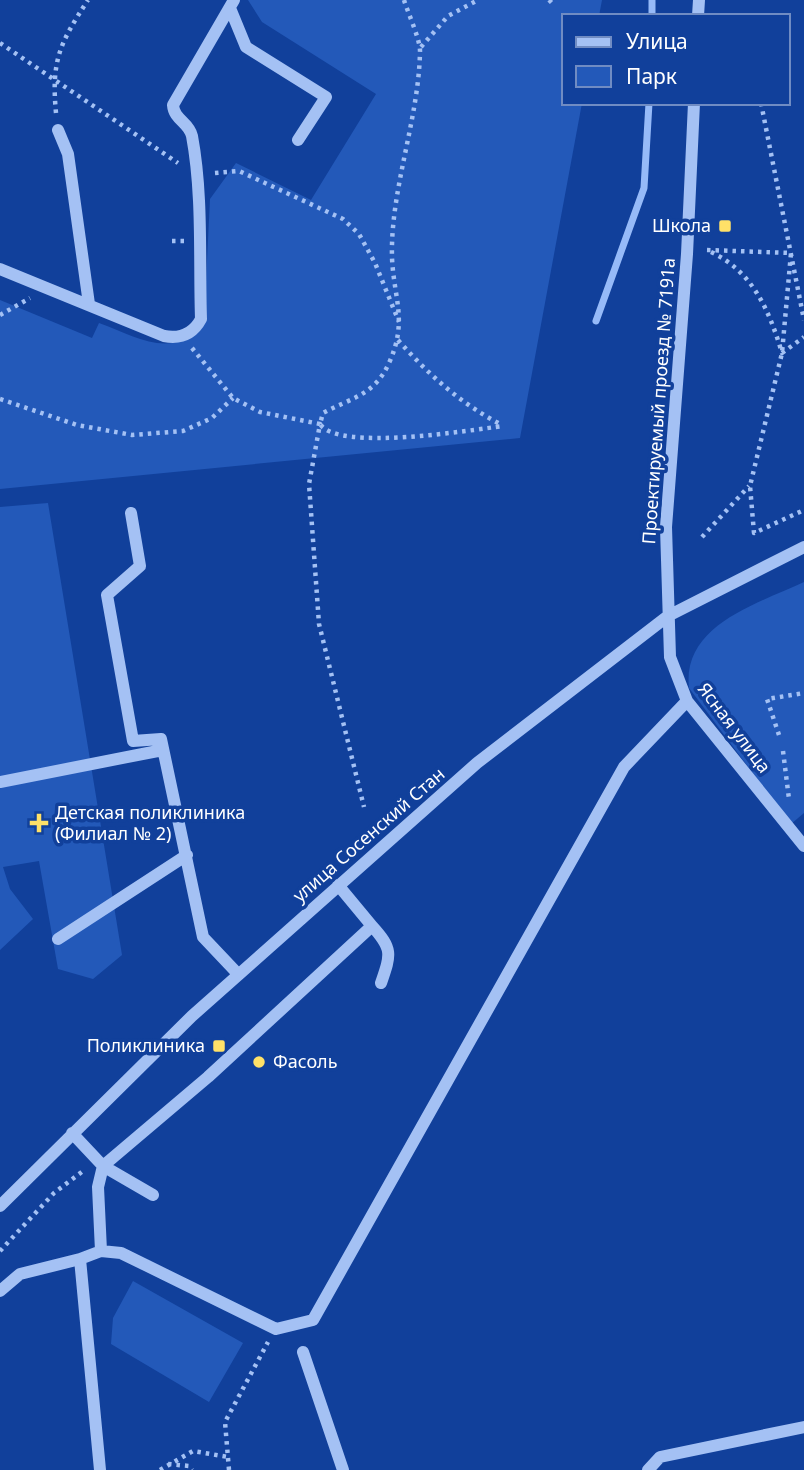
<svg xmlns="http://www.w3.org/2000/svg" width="804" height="1470" viewBox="0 0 804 1470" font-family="'Noto Sans',sans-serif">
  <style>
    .green { fill: #2359b9 }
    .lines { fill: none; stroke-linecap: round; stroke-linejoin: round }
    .stream { stroke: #96baf8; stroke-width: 7 }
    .path { stroke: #a4c1f4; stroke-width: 4.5; stroke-dasharray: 3.5 5; stroke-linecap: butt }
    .minor { stroke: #a4c1f4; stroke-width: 12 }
    .poi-dot { fill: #ffe168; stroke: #11409b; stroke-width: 2.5 }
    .labels { text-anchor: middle; stroke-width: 7; stroke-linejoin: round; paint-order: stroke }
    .poi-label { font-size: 18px; fill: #fff; stroke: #11409b; text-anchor: end }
    .street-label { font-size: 18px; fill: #fff; stroke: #11409b }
  </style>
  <rect width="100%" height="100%" fill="#11409b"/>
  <path class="green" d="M 248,0 L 602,0 L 599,16 L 564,16 L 564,103 L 582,103 L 520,438 L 0,489 L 0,300 L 92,338 L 99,323 C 138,337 172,361 204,323 L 210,199 L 236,163 L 311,200 L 376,94 L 262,22 Z
    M 48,503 L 122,955 L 93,979 L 58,969 L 39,861 L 3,867 L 10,889 L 33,919 L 0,950 L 0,507 Z
    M 804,582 L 804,813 L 791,824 L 689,688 C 682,625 757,604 804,582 Z
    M 133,1281 L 243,1343 L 209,1402 L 111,1344 L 113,1318 Z"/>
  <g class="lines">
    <path class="stream" d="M 652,0 L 652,16
      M 596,321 L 644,188 L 649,103"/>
    <path class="path" d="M 404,0 C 408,13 420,39 420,51 C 419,119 390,190 392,258 C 394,300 408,321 389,363 C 375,395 351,398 323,413 L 320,424 C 338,452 471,430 503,426
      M 549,0 L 552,3
      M 0,43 L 178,163
      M 421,47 L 448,16 L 478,0
      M 761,103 L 804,320
      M 56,113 C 51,60 60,43 88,0
      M 215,173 L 239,171 L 343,219 L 359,234 L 375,263 L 399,322
      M 172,241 L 185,241
      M 707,250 L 791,253 L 782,353 L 750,486 L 754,533 L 804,510
      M 711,252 C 753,272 769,310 782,353 L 804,337
      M 0,315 L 30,298
      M 398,340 C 429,375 461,404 502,425
      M 192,348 L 233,398 L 260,412 L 320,424 L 309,484 L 319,624 L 364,807
      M 0,399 L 77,425 L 132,435 L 183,431 L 212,418 L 233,398
      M 702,537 L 749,486
      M 779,735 L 767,699 L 804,693
      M 783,751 L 789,799
      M 0,1251 L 54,1193 L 83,1171
      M 168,1464 L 189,1466 L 192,1470
      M 160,1470 L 193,1451 L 228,1457
      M 229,1470 L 225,1422 L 268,1342"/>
    <path class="minor" d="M 230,8 L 246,47 L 326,97 L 298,140
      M 698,16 L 699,0
      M 694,103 L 687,254 L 666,527 L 670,657 L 687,701 L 804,846
      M 58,130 L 68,154 L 89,304
      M 0,269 L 164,336 C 180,339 193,334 201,319 C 199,259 203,195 192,136 C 189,122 174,120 173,105 L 234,0
      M 131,513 L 140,566 L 107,595 L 133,741 L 161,739 L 203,937 L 238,974
      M 0,782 L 163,750
      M 372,926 C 393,949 391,954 381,983
      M 58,939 L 187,855
      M 72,1133 L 103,1166 L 208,1077 L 372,926 L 338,885
      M 0,1206 L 192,1016 L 477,763 L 668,616 L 804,547
      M 101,1251 L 98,1187 L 103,1166 L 153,1195
      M 0,1291 L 20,1274 L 80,1259
      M 303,1352 L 343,1470
      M 100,1470 L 80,1259 L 101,1251 L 121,1253 L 276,1329 L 313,1320 L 624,767 L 687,701
      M 648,1470 L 660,1457 L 804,1427"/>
  </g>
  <g class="poi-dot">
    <rect x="718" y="219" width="14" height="14" rx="3.5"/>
    <path d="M35.5 812.5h7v7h7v7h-7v7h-7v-7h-7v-7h7z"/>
    <rect x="212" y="1039" width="14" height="14" rx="3.5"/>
    <circle cx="259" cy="1062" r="7"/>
  </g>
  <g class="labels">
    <g class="poi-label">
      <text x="711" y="232">Школа</text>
      <text x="55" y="819" text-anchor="start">Детская поликлиника<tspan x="55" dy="21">(Филиал № 2)</tspan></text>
      <text x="205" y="1052">Поликлиника</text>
      <text x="273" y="1068" text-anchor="start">Фасоль</text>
    </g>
    <g class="street-label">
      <text transform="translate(659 401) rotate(-86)" y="6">Проектируемый проезд № 7191а</text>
      <text transform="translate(734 728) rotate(53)" y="6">Ясная улица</text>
      <text transform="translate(369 835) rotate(-41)" y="6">улица Сосенский Стан</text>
    </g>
  </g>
  <rect x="562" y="14" width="228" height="91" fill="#11409b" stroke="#708cc3" stroke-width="2"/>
  <rect x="576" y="37" width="35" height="10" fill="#a4c1f4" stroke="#708cc3" stroke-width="2"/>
  <text x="626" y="49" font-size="21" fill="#ffffff">Улица</text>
  <rect x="576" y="66" width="35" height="21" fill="#2359b9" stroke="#708cc3" stroke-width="2"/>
  <text x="626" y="84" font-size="21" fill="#ffffff">Парк</text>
</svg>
